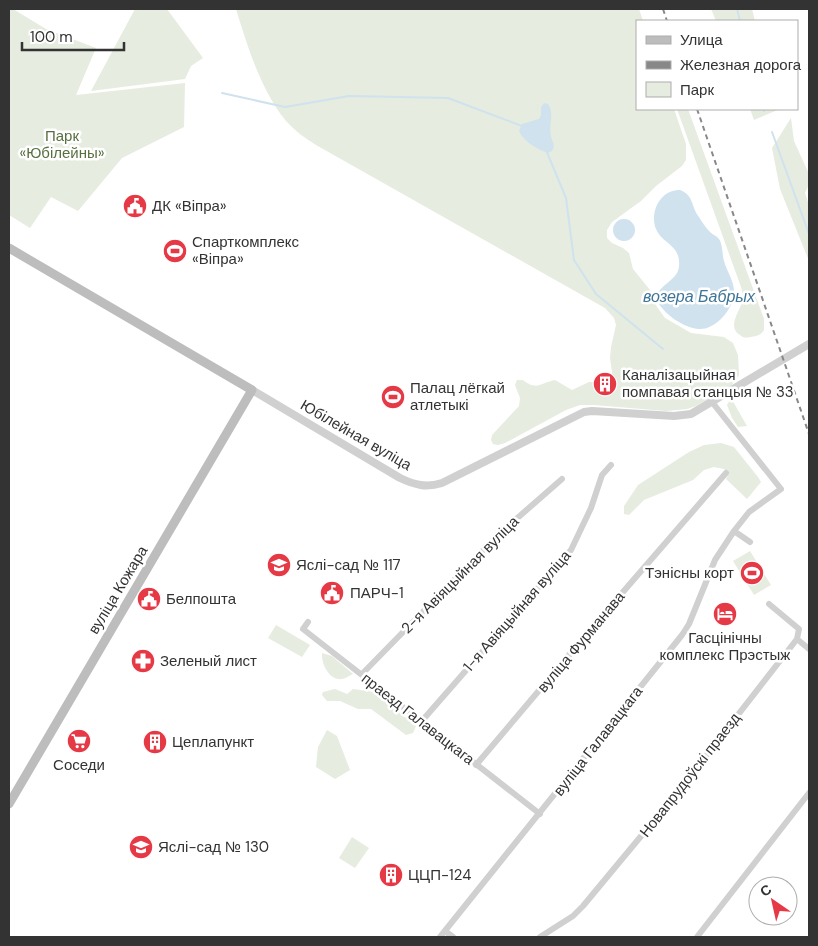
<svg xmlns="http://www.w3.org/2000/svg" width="818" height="946" viewBox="0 0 818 946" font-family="'DM Sans',sans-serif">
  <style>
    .green { fill: #e6ecdf }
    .water { fill: #cfe2ee }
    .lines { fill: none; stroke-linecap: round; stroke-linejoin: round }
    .stream { stroke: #cfe2ee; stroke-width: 2 }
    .minor { stroke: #d0d0d0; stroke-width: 6 }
    .tertiary { stroke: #d0d0d0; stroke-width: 8 }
    .secondary { stroke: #bdbdbd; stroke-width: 9 }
    .rail { stroke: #888; stroke-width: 2; stroke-dasharray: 5 4; stroke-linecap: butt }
    .labels { text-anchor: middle; stroke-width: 5; stroke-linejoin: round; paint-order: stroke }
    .park-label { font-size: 15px; fill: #56703f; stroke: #fff }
    .poi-label { font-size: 15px; fill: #333; stroke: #fff; text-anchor: start }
    .street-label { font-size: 15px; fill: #333; stroke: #fff }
    .water-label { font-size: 16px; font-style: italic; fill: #3f7597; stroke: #fff }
  </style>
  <rect width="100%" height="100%" fill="#fff"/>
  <path class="green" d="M 9,9 L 13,9 L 46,29 L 96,48 L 76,95 L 185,83 L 184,127 L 122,158 L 78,211 L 51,197 L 30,228 L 9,215 Z
    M 135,9 L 167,9 L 203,58 L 191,66 L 185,79 L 91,91 Z
    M 236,9 L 639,9 L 643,21 L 637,21 L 637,109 L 674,109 L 686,144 L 686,160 L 682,166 L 656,186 L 641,201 L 612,222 L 607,230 L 607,238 L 612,243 L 623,248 L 629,253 L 633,269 L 650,290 L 657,307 L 665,318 L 691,333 L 724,337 L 733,343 L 738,355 L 739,375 L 731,386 L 696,406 L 687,409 L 666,411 L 594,405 L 580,405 L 566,410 L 505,443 L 498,445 L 493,444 L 491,440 L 492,435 L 519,406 L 520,398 L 515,385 L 517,380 L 523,380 C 537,391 540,383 555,380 L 572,390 L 589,382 L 593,382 L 603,390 L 610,388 L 613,379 L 610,358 L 611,347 L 616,325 L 614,318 L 605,308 L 316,145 C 305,138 295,131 286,121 C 261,91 247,45 236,9 Z
    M 711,9 L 752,9 L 755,21 L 716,21 Z
    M 677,109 L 688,109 L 764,319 L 764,330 C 761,335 757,336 751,337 C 746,338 743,338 740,335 C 726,326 741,310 743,299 C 743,295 742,291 741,287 Z
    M 750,109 L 780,109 L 754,120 Z
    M 791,118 L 794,141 L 809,174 L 809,184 L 805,193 L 809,205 L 809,261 L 780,189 L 772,148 Z
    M 731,398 L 747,426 L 738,427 L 732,418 L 727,405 Z
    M 721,443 L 734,447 L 758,477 L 761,482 L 747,499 L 726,479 L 729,474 L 724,469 L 714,467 L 704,470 L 693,480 L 644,500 L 629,515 L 624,514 L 624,506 L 638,485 L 689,452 L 704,445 Z
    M 750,551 L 771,585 L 754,595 L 733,561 Z
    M 276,625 L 310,645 L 302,657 L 268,638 Z
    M 322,653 L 332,656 L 353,674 C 350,675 345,679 342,679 C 329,681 321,663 322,653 Z
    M 335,689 L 347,694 L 353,689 L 374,692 L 379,696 L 416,726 L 413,733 L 406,735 L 371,709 L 358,709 L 340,701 L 327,701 L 322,695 L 323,692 Z
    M 327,730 L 337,736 L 350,770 L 335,779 L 316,767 L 318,747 Z
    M 352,837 L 369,848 L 355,868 L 339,858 Z"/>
  <path class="water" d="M 544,103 L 548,104 C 555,114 548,126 551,136 C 552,143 556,144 552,151 L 548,153 C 538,150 523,141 519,131 L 522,124 L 539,119 L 541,115 L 541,107 Z
    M 680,190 C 694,195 691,207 699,217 C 702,222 706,228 710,232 C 713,235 717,236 719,239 C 723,245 722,255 724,261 C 727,272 735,282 734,294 C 733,309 716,330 699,329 C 684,328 663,314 657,300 C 656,285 677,282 679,267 C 681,244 663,245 656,229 C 649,212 661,189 680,190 Z
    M613 230a11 11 0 1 1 22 0a11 11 0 1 1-22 0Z"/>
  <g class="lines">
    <path class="stream" d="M 737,9 L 740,21
      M 222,93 L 285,107 L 349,96 L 448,98 L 522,126
      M 763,109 L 764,111
      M 772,132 L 809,234
      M 546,150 L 566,198 L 574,260 L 596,294 L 663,349"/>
    <path class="minor" d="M 734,531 L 750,542
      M 308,622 L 303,629 L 317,640 L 540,814
      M 797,639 L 809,649
      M 362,674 L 498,535 L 562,479
      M 421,722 L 571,550 L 591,508 L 602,475 L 611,465
      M 476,765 L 597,622 L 726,473
      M 445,931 L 453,937
      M 440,937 L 682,635 L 689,624 L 715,560 L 734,531 L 749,512 L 781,489 L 712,402
      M 540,937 L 573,916 L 583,906 L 681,788 L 797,639 L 799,629 L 769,604
      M 697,937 L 809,793"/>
    <path class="tertiary" d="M 252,390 L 400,478 C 415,485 426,488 442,483 L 584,412 L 592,411 L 674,416 L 691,414 L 809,344"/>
    <path class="secondary" d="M 9,248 L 252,390 L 9,804"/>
    <path class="rail" d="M 663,9 L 667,21
      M 697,109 L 809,434"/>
  </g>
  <defs>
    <g id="civic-disc" transform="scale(1.25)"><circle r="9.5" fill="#e63946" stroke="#fff"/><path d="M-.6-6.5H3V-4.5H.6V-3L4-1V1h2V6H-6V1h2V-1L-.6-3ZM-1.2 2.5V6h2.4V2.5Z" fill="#fff"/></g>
    <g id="stadium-disc" transform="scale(1.25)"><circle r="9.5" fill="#e63946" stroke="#fff"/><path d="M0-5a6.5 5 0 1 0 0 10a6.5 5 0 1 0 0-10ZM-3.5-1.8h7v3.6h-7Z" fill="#fff"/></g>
    <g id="building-disc" transform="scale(1.25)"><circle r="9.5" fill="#e63946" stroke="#fff"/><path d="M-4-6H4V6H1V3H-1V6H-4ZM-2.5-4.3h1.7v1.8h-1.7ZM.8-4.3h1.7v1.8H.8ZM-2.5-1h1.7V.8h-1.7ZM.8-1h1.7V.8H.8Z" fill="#fff"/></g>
    <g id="school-disc" transform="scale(1.25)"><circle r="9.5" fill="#e63946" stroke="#fff"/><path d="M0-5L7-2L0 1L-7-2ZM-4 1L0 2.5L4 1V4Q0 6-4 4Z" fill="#fff"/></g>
    <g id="hotel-disc" transform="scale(1.25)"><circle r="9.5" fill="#e63946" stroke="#fff"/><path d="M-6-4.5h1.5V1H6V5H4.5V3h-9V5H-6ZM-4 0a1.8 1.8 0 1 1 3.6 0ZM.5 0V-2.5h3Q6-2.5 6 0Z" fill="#fff"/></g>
    <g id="pharmacy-disc" transform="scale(1.25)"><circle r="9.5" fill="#e63946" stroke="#fff"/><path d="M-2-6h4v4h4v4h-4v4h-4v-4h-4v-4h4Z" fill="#fff"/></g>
    <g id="supermarket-disc" transform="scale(1.25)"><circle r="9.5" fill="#e63946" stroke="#fff"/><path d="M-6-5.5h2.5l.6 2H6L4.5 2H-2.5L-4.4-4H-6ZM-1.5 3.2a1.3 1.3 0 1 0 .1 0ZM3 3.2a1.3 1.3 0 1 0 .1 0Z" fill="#fff"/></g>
  </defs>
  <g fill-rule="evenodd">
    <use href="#civic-disc" x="135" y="206"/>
    <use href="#stadium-disc" x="175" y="251"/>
    <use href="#building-disc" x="605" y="384"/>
    <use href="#stadium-disc" x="393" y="397"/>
    <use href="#school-disc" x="279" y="565"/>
    <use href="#stadium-disc" x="752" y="573"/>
    <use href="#civic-disc" x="332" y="593"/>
    <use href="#civic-disc" x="149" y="599"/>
    <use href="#hotel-disc" x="725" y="614"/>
    <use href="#pharmacy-disc" x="143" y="661"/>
    <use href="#supermarket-disc" x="79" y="741"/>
    <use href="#building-disc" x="155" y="742"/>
    <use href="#school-disc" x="141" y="847"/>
    <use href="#building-disc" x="391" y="875"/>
  </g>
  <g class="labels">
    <g class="park-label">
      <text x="62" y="141">Парк<tspan x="62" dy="17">«Юбілейны»</tspan></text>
    </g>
    <g class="poi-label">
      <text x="152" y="211">ДК «Віпра»</text>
      <text x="192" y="247">Спарткомплекс<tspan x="192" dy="17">«Віпра»</tspan></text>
      <text x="622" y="380">Каналізацыйная<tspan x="622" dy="17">помпавая станцыя № 33</tspan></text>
      <text x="410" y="393">Палац лёгкай<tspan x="410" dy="17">атлетыкі</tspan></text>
      <text x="296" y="570">Яслі-сад № 117</text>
      <text x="734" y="578" text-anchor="end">Тэнісны корт</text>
      <text x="350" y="598">ПАРЧ-1</text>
      <text x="166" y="604">Белпошта</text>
      <text x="725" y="643" text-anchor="middle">Гасцінічны<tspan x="725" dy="17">комплекс Прэстыж</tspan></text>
      <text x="160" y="666">Зеленый лист</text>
      <text x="172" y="747">Цеплапункт</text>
      <text x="79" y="770" text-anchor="middle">Соседи</text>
      <text x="158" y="852">Яслі-сад № 130</text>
      <text x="408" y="880">ЦЦП-124</text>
    </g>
    <g class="street-label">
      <text transform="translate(356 435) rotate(30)" y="5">Юбілейная вуліца</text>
      <text transform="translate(460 575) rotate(-45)" y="5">2-я Авіяцыйная вуліца</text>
      <text transform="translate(118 590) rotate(-59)" y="5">вуліца Кожара</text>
      <text transform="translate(517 611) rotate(-49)" y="5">1-я Авіяцыйная вуліца</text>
      <text transform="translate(581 642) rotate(-50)" y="5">вуліца Фурманава</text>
      <text transform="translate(418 719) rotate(38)" y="5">праезд Галавацкага</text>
      <text transform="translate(598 741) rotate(-52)" y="5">вуліца Галавацкага</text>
      <text transform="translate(690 775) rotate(-52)" y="5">Новапрудоўскі праезд</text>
    </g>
    <g class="water-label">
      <text x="699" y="302">возера Бабрых</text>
    </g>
  </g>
  <rect width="818" height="946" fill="none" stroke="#333333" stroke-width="20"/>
  <rect x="636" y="20" width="162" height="90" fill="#ffffff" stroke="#adadad"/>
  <rect x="646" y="36" width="25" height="8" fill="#bdbdbd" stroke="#adadad"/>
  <text x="680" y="45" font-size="15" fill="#333333">Улица</text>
  <rect x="646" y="61" width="25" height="8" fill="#888888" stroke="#adadad"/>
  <text x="680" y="70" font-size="15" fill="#333333">Железная дорога</text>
  <rect x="646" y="82" width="25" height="15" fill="#e6ecdf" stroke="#adadad"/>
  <text x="680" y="95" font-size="15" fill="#333333">Парк</text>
  <g transform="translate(773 901) rotate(326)"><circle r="24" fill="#ffffff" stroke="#adadad"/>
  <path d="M0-4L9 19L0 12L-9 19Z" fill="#e63946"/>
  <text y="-8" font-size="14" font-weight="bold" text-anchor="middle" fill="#333333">С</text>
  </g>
  <path d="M22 42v8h102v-8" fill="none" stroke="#333333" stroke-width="2.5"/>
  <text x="30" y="42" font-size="15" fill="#333333" stroke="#ffffff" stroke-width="4" paint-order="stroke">100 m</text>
</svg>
